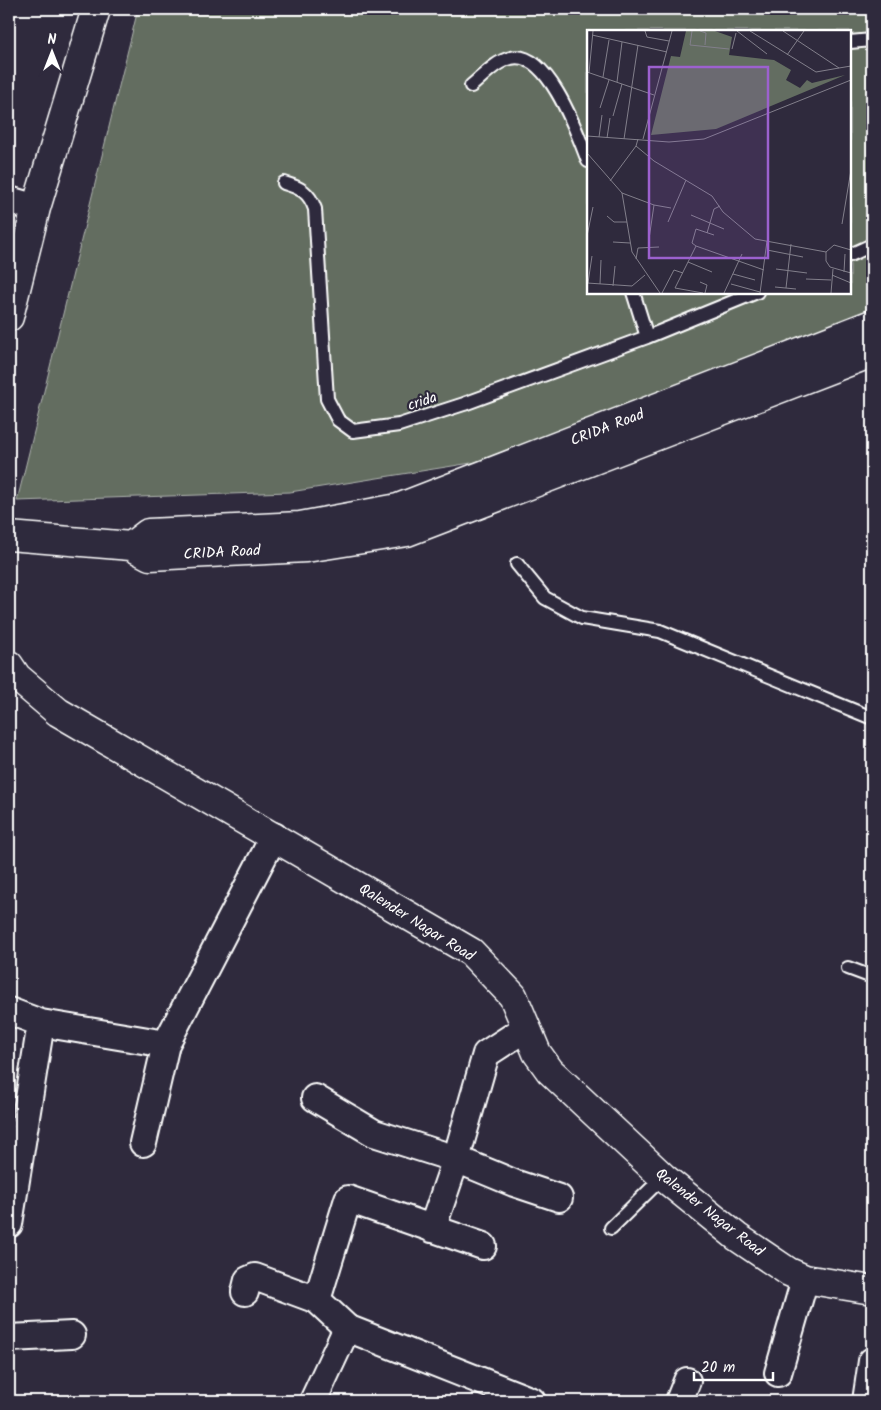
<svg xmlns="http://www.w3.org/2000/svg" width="881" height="1410" viewBox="0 0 881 1410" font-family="Kalam,sans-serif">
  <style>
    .green { fill: #636d61; stroke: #b1b6b0; fill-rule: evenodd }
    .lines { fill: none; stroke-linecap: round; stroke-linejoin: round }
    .service-casing { stroke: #fff; stroke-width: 16 }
    .minor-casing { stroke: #fff; stroke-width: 30 }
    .tertiary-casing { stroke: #fff; stroke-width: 31 }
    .secondary-casing { stroke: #fff; stroke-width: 31 }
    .service { stroke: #2f2a3d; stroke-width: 12 }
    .minor { stroke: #2f2a3d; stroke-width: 26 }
    .tertiary { stroke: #2f2a3d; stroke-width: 28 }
    .secondary { stroke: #2f2a3d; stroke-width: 28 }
    .labels { text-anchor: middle; stroke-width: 4.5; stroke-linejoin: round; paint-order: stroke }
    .street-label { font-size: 15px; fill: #fff; stroke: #2f2a3d }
    .inset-road { fill: none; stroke: #827f8b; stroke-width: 1 }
    .view { fill: #9c61cf; fill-opacity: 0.15; stroke: #9c61cf; stroke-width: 2.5 }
    .inset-edge { fill: none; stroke: #fff; stroke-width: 2.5 }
  </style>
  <rect width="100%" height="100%" fill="#2f2a3d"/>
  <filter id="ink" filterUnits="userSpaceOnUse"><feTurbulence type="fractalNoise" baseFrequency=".02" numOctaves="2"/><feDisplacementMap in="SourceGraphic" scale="10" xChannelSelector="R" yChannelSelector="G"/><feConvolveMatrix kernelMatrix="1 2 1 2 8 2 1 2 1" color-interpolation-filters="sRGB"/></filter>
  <g filter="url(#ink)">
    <path class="green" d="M 138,9 L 872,9 L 872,311 L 496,459 L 290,492 L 17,501 ZM 588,31 L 850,31 L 850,292 L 588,292 Z"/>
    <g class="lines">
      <g class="service-casing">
        <path id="service" d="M 850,42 L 872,40
          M 471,86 C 482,77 496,61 511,58 C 548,49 578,135 588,161
          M 284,183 C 301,188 309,192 315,209 L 327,399 L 338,420 L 353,431 L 399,425 L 464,404 L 647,337 L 757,292
          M 850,255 L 872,245
          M 633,292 L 647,337
          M 517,564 L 545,598 L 582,618 L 660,631 L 872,718
          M 848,968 L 872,977
          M 611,1228 L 663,1177"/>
      </g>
      <g class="minor-casing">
        <path id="minor" d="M 9,200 L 36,208
          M 9,1011 L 41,1023 L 9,1224
          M 41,1023 L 166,1044
          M 315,1098 L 374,1133 L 456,1159 L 514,1183 L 559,1198
          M 143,1143 L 166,1044 L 274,836
          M 432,1229 L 456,1159 L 486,1054 L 526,1028
          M 245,1292 L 248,1280 L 255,1277 L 317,1300
          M 347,1328 L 317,1300 L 348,1199 L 483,1246
          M 9,1338 L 72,1335
          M 778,1373 L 805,1279
          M 313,1401 L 347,1328 L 532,1401
          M 679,1401 L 687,1381
          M 866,1401 L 872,1361"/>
      </g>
      <g class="tertiary-casing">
        <path id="tertiary" d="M 9,317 L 36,208 L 96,9
          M 9,665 L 17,677 L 58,712 L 471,952 L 513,996 L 537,1053 L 550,1071 L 663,1177 L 737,1237 L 789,1272 L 805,1279 L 872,1290"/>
      </g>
      <g class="secondary-casing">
        <path id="secondary" d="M 9,536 L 131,546 L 150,556 L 306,548 L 407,532 L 872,353
          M 131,546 L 148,533 L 300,526 L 398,508 L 872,324"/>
      </g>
      <use href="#service" class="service"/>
      <use href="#minor" class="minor"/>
      <use href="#tertiary" class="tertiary"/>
      <use href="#secondary" class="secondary"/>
    </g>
  </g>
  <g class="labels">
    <g class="street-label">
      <text transform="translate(422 401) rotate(-18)" y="5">crida</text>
      <text transform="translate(607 427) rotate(-21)" y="5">CRIDA Road</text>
      <text transform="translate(222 552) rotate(-3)" y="5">CRIDA Road</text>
      <text transform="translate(417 922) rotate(32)" y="5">Qalender Nagar Road</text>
      <text transform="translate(710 1212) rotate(38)" y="5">Qalender Nagar Road</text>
    </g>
  </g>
  <g transform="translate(587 30)">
    <rect width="264" height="264" fill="#2f2a3d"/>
    <path d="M 99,1 L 128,1 L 145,7 L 142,25 L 187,30 L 204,40 L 199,50 L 213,58 L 220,50 L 225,53 L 258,45 L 129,99 L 64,105 L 84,26 L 93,27 Z" fill="#636d61"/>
    <path class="inset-road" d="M 58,1 L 60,7 L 82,11M 105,1 L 103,15 L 142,19M 113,1 L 119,3 L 118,15M 150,1 L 180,24M 163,1 L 229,42 L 252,38M 196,1 L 252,38 L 264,36M 5,5 L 80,22M 145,19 L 149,3M 200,25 L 217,1M 0,42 L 67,65M 2,43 L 6,1M 16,47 L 22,10M 30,52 L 35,12M 13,78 L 22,50M 26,86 L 35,54M 0,106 L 82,112 L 117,109 L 264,50M 12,107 L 15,85M 20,108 L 23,88M 37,109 L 51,15M 51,109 L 49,116 L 67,131 L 125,166 L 136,182 L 168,209 L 239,222 L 239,231 L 243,237 L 264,243M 56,109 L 85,1M 0,123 L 35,163 L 45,222 L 73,263M 23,151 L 49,116M 35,163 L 67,175 L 62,209M 67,175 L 84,178M 104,185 L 137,199M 20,186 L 27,192 L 40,192M 81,192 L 99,150M 255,194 L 264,140M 120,203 L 127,179 L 133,176M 0,206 L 6,177M 26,212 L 43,213M 109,216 L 105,213 L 109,199 L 127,205M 180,220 L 216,227M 239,222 L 247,215 L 264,220M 49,229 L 51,218 L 72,217M 101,232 L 125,242M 189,239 L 220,243M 257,242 L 258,224M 146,244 L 168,250M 245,245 L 264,253M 219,249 L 244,250M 113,252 L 120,255 L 118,263M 0,253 L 45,256 L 58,245M 1,253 L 5,226M 13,254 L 14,230M 144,254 L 173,262M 26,256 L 28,236M 188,257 L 209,259M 199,258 L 204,214M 75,263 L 87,240 L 96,243M 116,263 L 88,258 L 109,216 L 177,240M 137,263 L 155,224M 173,263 L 180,211M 244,263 L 246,239"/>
    <path class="view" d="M 62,37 L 181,37 L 181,228 L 62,228 Z"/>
    <rect width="264" height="264" class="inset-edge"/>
  </g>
  <rect width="881" height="1410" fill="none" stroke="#2f2a3d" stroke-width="30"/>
  <rect x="15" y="15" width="851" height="1380" fill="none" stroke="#fff" stroke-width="2" filter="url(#ink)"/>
  <g transform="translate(52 52)" stroke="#2f2a3d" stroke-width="4" paint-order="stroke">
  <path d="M0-4L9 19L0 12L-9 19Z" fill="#ffffff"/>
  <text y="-8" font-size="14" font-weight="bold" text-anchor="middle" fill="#ffffff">N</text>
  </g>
  <path d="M694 1372v8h79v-8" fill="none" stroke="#ffffff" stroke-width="2.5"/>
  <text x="701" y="1372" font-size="15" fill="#ffffff" stroke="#2f2a3d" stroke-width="4" paint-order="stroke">20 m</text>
</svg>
